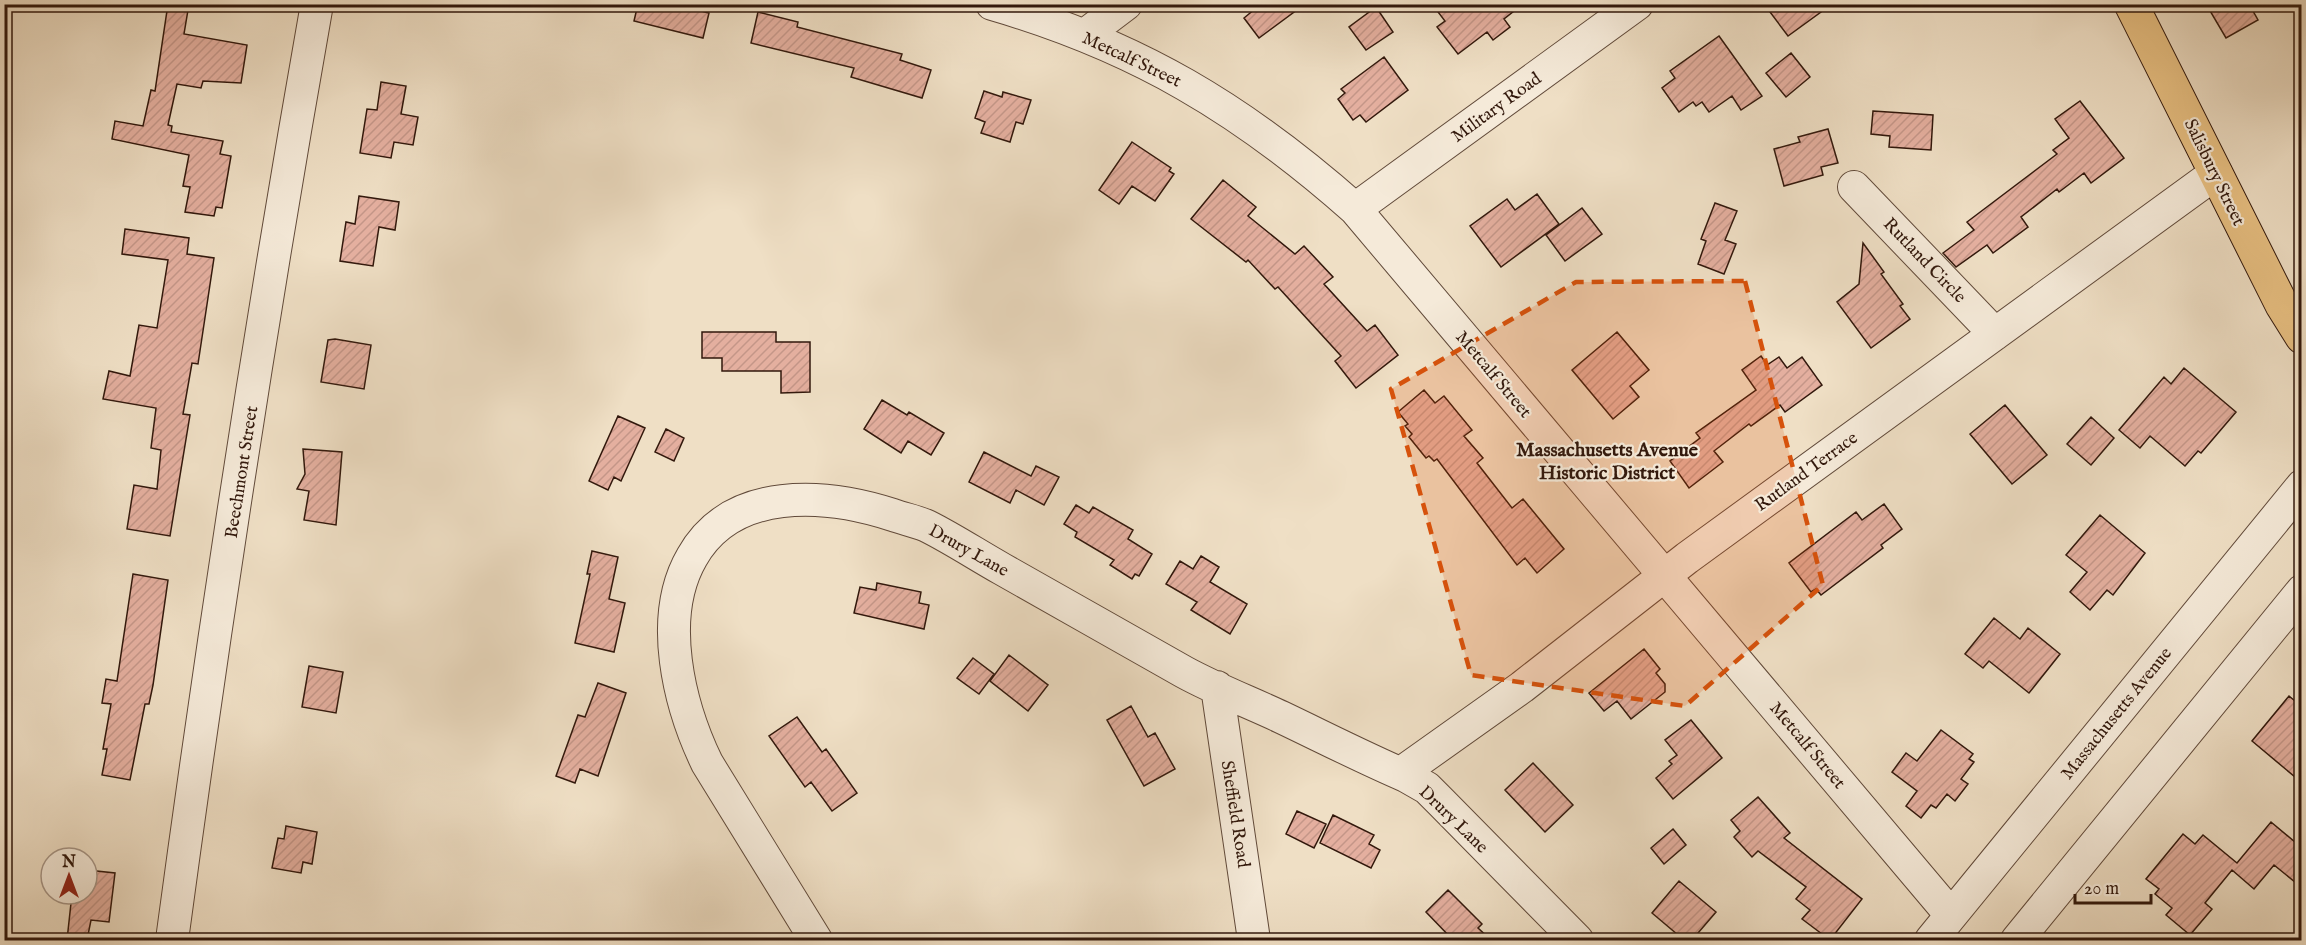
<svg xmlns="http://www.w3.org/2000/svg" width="2306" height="945" viewBox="0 0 2306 945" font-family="'IM FELL English',serif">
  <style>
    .building { fill: url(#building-hatch); stroke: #32180c; stroke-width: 1.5 }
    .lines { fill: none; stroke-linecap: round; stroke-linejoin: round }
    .minor-casing { stroke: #614a3a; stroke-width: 34 }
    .major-casing { stroke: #32180c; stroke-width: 35 }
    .minor { stroke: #f5ead9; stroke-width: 32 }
    .major { stroke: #e8c082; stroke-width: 33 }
    .marked { fill: #d6520c; fill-opacity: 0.2; stroke: #d6520c; stroke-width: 4.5; stroke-dasharray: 12 8; stroke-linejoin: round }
    .labels { text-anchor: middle; stroke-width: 4.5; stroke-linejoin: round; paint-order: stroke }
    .street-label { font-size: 18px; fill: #32180c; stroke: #f5ead9 }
    .neighbourhood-label { font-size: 20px; font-weight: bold; fill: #32180c; stroke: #f5ead9 }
  </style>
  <defs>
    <pattern id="building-hatch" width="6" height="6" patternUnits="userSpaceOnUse" patternTransform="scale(1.5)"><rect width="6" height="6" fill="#e4af9f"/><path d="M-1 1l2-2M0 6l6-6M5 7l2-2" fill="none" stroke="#c49688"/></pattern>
  </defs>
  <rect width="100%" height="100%" fill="#efdfc5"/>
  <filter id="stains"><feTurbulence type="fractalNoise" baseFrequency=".00333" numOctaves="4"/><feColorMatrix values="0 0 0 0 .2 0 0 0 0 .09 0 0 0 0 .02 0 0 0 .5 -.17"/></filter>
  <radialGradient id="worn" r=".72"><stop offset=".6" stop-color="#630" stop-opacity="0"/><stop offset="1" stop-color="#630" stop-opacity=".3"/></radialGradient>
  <path class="building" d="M 168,4 L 189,4 L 184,34 L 247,45 L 241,83 L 203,81 L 201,88 L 177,84 L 168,125 L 172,126 L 171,132 L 223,141 L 220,154 L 231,156 L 222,208 L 216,207 L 214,216 L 185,212 L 190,187 L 183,186 L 189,155 L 112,139 L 115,121 L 143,126 L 151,90 L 155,91 Z
    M 638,4 L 674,4 L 709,13 L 703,38 L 634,21 Z
    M 1261,4 L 1305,4 L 1259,38 L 1244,18 Z
    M 1432,4 L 1523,4 L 1504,19 L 1510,27 L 1493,40 L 1487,32 L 1458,54 L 1437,27 L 1445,21 Z
    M 1764,4 L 1832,4 L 1788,36 Z
    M 2206,4 L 2249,4 L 2258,20 L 2226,38 Z
    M 1376,7 L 1393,32 L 1366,50 L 1349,27 Z
    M 758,12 L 798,22 L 797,27 L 902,54 L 900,60 L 931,70 L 922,98 L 851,77 L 854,68 L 751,43 Z
    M 1719,36 L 1762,96 L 1741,110 L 1732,96 L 1709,112 L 1702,102 L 1696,106 L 1693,102 L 1679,112 L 1662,88 L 1675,78 L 1670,71 Z
    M 1791,53 L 1810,77 L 1786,97 L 1766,73 Z
    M 1384,57 L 1408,90 L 1366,122 L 1360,115 L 1353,120 L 1338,99 L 1345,93 L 1341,89 Z
    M 381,82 L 406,86 L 401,114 L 418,117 L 413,145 L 394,142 L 391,158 L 360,153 L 367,109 L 377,110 Z
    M 984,91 L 1002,97 L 1003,92 L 1031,100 L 1023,124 L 1016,122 L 1010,142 L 981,133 L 985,122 L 975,118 Z
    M 2080,101 L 2124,158 L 2091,183 L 2084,173 L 2059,192 L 2057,189 L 2021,217 L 2028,227 L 1993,253 L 1987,245 L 1956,267 L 1943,253 L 1974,230 L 1967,222 L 2057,154 L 2053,150 L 2069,138 L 2055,119 Z
    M 1873,111 L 1933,115 L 1931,150 L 1889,147 L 1890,136 L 1871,134 Z
    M 1828,129 L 1838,163 L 1821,167 L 1823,175 L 1784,186 L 1774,149 L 1800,142 L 1798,137 Z
    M 1132,142 L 1171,168 L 1169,171 L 1174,174 L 1155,201 L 1132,186 L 1119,204 L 1099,190 Z
    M 1223,180 L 1256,207 L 1248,216 L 1295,254 L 1304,246 L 1333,277 L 1324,284 L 1367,331 L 1375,325 L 1398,355 L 1356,388 L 1335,361 L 1341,356 L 1278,287 L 1275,289 L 1248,260 L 1246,262 L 1191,219 Z
    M 1537,194 L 1559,224 L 1501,267 L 1470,226 L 1507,199 L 1515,210 Z
    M 359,196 L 399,202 L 395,230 L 379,227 L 373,266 L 340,261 L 346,222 L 355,224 Z
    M 1715,203 L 1737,211 L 1725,240 L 1736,244 L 1724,274 L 1698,264 L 1706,241 L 1701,239 Z
    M 1582,208 L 1602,234 L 1565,261 L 1546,235 Z
    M 125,229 L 189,238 L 187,254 L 214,258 L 198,364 L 192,363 L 183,414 L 190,415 L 170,536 L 127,529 L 134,485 L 157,489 L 161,450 L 151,448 L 156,408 L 103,399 L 109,371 L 130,376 L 139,325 L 157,328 L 168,260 L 122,254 Z
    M 1863,243 L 1884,272 L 1881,274 L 1903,304 L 1900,306 L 1910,319 L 1871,348 L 1837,302 L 1859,284 Z
    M 702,332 L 776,332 L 776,342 L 810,342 L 810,392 L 781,393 L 781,371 L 722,371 L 722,358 L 702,358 Z
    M 1617,332 L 1649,370 L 1630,386 L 1639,397 L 1613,419 L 1572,370 Z
    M 335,339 L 371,345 L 364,389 L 321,382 L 328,340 Z
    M 1761,356 L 1767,365 L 1779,357 L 1787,368 L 1802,357 L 1822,385 L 1785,412 L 1780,405 L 1751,426 L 1749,424 L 1714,451 L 1723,462 L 1689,488 L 1670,461 L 1700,438 L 1696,433 L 1756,390 L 1742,370 Z
    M 2184,368 L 2236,412 L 2201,453 L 2198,451 L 2185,466 L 2150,436 L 2140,448 L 2119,430 L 2164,377 L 2171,384 Z
    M 1424,390 L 1435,403 L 1444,396 L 1472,430 L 1464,436 L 1483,458 L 1477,463 L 1512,508 L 1523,499 L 1564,549 L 1537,573 L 1525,558 L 1517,565 L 1437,459 L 1434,461 L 1429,456 L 1426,458 L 1409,437 L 1412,434 L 1405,426 L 1408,424 L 1398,412 Z
    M 882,400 L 907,415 L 909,412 L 944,433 L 931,455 L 908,441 L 901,453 L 864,429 Z
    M 2005,405 L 2047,455 L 2012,484 L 1970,434 Z
    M 618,416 L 645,428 L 621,481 L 614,477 L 608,490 L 589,481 Z
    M 2091,417 L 2114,438 L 2091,465 L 2067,444 Z
    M 666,429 L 684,438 L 674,461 L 655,452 Z
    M 303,449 L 342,452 L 336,525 L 304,520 L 309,491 L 297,489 L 305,474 Z
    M 984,452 L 1031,476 L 1036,466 L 1059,477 L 1044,505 L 1016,490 L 1010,503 L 969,482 Z
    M 1884,504 L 1902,529 L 1881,545 L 1883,548 L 1821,595 L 1816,589 L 1811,592 L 1789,563 L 1856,512 L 1862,520 Z
    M 1076,505 L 1089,513 L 1093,507 L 1133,530 L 1128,539 L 1152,554 L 1139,576 L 1135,574 L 1132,579 L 1110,565 L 1114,560 L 1075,537 L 1077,532 L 1064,524 Z
    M 2100,515 L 2145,553 L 2113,595 L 2107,590 L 2090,610 L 2070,592 L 2087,572 L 2066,555 Z
    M 592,551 L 618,557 L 609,599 L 625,603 L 614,652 L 575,643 L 590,574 L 587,574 Z
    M 1201,556 L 1219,567 L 1210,582 L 1247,604 L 1230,634 L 1191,610 L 1197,602 L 1166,584 L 1180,561 L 1193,569 Z
    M 133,574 L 168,580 L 153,685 L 149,704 L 145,704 L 130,780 L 102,775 L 107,749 L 103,749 L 111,704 L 102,703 L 106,679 L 117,681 Z
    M 877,583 L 921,592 L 919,603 L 929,605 L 924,629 L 854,613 L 860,587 L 876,590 Z
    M 1994,618 L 2020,639 L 2028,628 L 2060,654 L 2029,693 L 1989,661 L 1983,668 L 1965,654 Z
    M 1644,649 L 1660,669 L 1656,673 L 1665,684 L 1665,692 L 1631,719 L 1617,701 L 1604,711 L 1589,693 Z
    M 1009,655 L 1048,685 L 1028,711 L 990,681 Z
    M 973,658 L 994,674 L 979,694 L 957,678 Z
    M 309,666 L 343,672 L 336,713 L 302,707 Z
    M 598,683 L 626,693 L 598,776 L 580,769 L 575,783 L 556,776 L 578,715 L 585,717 Z
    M 2289,696 L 2301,706 L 2301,782 L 2252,741 Z
    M 1131,706 L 1148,737 L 1155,733 L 1175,769 L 1144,786 L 1107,720 Z
    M 797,717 L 822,752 L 826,749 L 857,793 L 832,811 L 811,782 L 805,787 L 769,736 Z
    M 1691,720 L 1722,758 L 1673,799 L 1656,778 L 1672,764 L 1669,761 L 1677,755 L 1665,740 Z
    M 1941,730 L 1973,754 L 1969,759 L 1974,762 L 1961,779 L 1968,784 L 1955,801 L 1947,794 L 1936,808 L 1931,805 L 1921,818 L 1906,806 L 1917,791 L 1892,772 L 1906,753 L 1917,761 Z
    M 1533,763 L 1573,805 L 1545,832 L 1505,790 Z
    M 1758,797 L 1790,833 L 1784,838 L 1862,899 L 1830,940 L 1802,919 L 1810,910 L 1796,899 L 1806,887 L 1758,851 L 1752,857 L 1734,837 L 1740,831 L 1731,820 Z
    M 1297,811 L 1326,824 L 1314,848 L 1286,834 Z
    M 1333,815 L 1374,835 L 1369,844 L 1380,850 L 1371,868 L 1320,843 Z
    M 2271,822 L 2301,847 L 2301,887 L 2274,865 L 2254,889 L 2232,870 L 2205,903 L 2212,909 L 2190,935 L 2166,915 L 2172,908 L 2155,894 L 2159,889 L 2146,879 L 2183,834 L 2195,844 L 2203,835 L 2237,863 Z
    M 286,826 L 317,832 L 312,864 L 303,862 L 301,873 L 272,868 L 278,838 L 284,839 Z
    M 1673,829 L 1686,845 L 1664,864 L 1651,848 Z
    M 87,870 L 115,873 L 109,922 L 91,920 L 87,940 L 67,940 L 72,894 L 87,894 Z
    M 1679,881 L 1716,912 L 1692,940 L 1684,940 L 1652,913 Z
    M 1448,890 L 1482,924 L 1478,928 L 1491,940 L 1453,940 L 1426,912 Z"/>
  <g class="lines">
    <g class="minor-casing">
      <path id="minor" d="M 992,4 C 1137,46 1242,109 1355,209 L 1951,915
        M 1085,35 L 1126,4
        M 1854,187 L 1995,334
        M 1355,209 L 1637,4
        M 1217,687 L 1254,940
        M 1401,773 L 1522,687 L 1687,558 L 2216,173
        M 172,940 C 214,628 262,315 317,4
        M 816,940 L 707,763 C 679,705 657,617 692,557 C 732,486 825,493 893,515 C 904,519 916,521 927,526 C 953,539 977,555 1002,569 C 1063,603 1123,638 1184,672 C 1215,689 1249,702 1281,717 C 1323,737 1364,758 1406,776 L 1427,788 L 1441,802 L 1577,940
        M 1931,940 L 2302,486
        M 2017,940 L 2302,591"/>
    </g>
    <g class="major-casing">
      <path id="major" d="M 2131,4 L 2282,305 L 2302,337"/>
    </g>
    <use href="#minor" class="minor"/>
    <use href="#major" class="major"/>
  </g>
  <path class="marked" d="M 1745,281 L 1823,585 L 1685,706 L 1471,675 L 1391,389 L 1576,282 Z"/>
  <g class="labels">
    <g class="street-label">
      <text transform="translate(1132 59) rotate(25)" y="6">Metcalf Street</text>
      <text transform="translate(1496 107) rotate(-36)" y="6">Military Road</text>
      <text transform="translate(2215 172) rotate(64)" y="6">Salisbury Street</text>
      <text transform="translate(1925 260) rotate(46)" y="6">Rutland Circle</text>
      <text transform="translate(1494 374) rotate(50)" y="6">Metcalf Street</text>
      <text transform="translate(1806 471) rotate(-36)" y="6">Rutland Terrace</text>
      <text transform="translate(241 472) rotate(-81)" y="6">Beechmont Street</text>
      <text transform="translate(969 550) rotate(29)" y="6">Drury Lane</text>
      <text transform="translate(2116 713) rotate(-51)" y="6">Massachusetts Avenue</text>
      <text transform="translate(1808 745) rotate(50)" y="6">Metcalf Street</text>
      <text transform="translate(1236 814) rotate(81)" y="6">Sheffield Road</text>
      <text transform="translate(1454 819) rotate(44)" y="6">Drury Lane</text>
    </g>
    <g class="neighbourhood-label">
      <text x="1607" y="456">Massachusetts Avenue<tspan x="1607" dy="23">Historic District</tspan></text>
    </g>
  </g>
  <rect width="2306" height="945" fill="none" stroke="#efdfc5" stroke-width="24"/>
  <rect x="6" y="6" width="2294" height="933" fill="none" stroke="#32180c" stroke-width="3"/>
  <rect x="12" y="12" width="2282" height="921" fill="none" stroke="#32180c" stroke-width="1.5"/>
  <g transform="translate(69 876)"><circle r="28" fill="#f5ead9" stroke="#a79687" stroke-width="1.5"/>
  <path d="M0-4.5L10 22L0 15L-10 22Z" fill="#8f2418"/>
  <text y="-9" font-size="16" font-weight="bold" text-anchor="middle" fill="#32180c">N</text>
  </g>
  <path d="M2075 894v9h76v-9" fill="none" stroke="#32180c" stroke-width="3"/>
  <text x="2084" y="894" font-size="18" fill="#32180c" stroke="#f5ead9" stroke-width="4.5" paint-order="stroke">20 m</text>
  <rect width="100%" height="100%" filter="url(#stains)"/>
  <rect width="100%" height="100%" fill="url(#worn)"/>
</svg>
